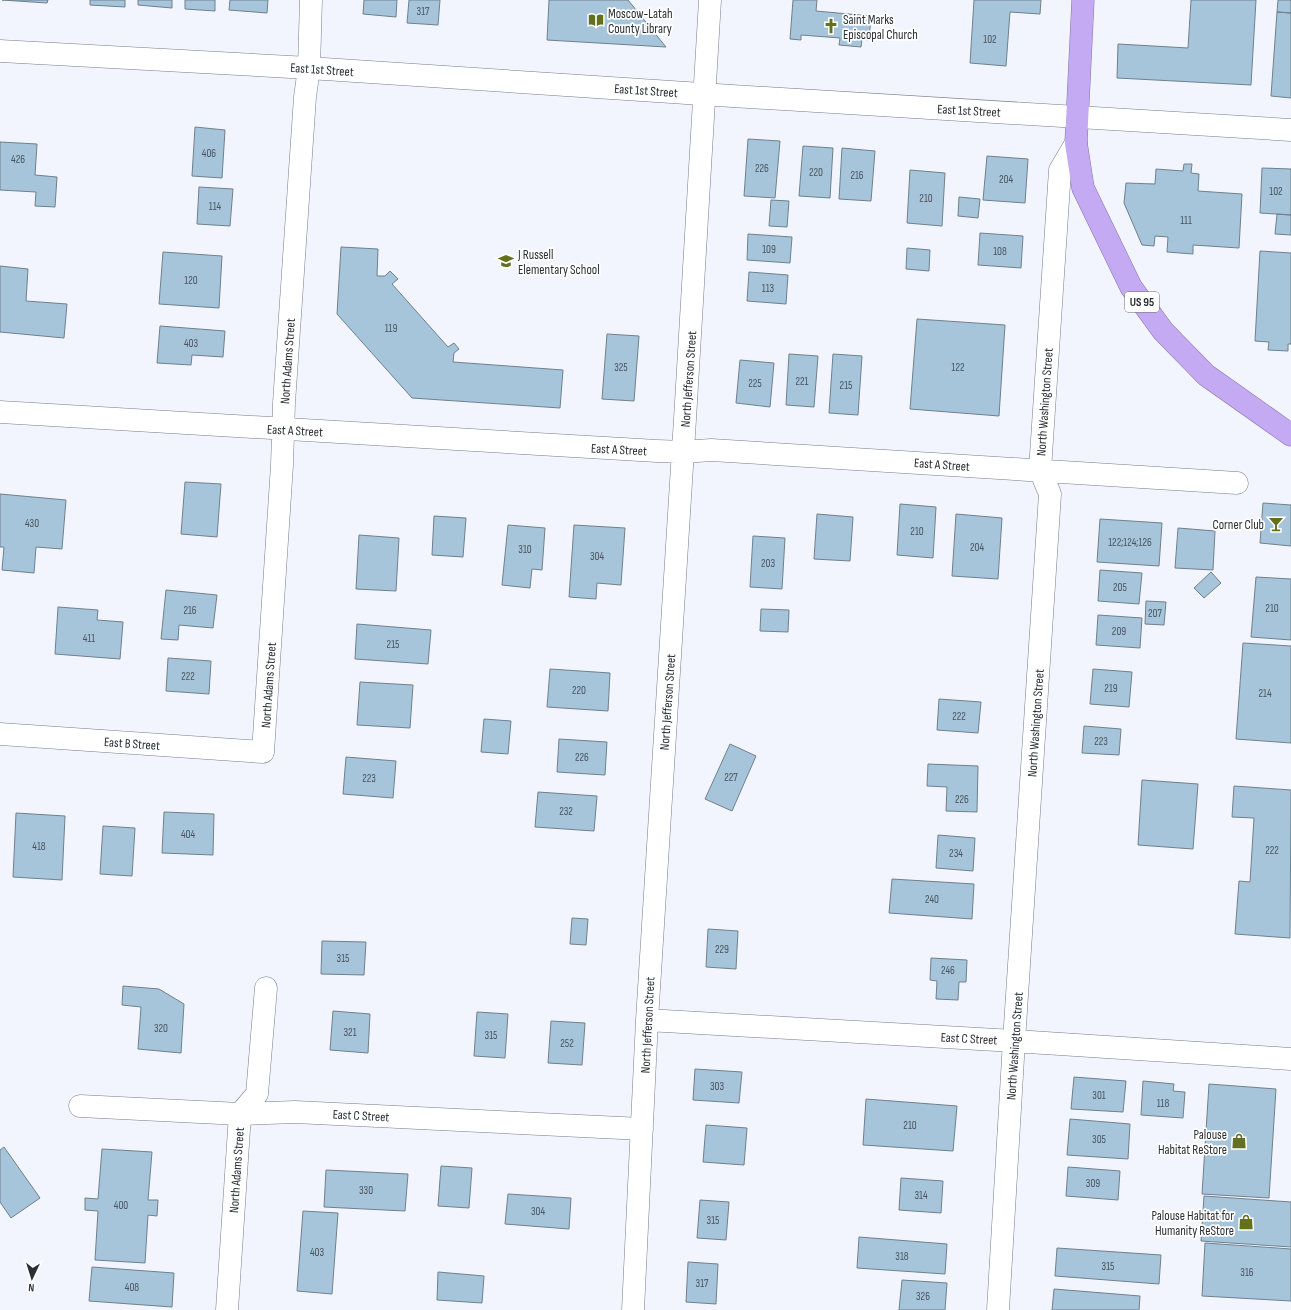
<svg xmlns="http://www.w3.org/2000/svg" width="1291" height="1310" viewBox="0 0 1291 1310" font-family="'Sofia Sans Condensed',sans-serif">
  <style>
    .building { fill: #a6c5db; stroke: #6f808d }
    .lines { fill: none; stroke-linecap: round; stroke-linejoin: round }
    .minor-casing { stroke: #757c8e; stroke-width: 23 }
    .trunk-casing { stroke: #8570ad; stroke-width: 23 }
    .minor { stroke: #fff; stroke-width: 22 }
    .trunk { stroke: #c4aaf2; stroke-width: 22 }
    .labels { text-anchor: middle; stroke-width: 3.5; stroke-linejoin: round; paint-order: stroke }
    .number-label { font-size: 11px; fill: #4a545e }
    .shield { fill: #fff; stroke: #6b6d72; stroke-width: 1 }
    .shield-label { font-size: 12px; font-weight: bold; fill: #2b2e35 }
    .poi-label { font-size: 13px; fill: #2b2e35; stroke: #fff; text-anchor: start }
    .street-label { font-size: 13px; fill: #2b2e35; stroke: #fff }
  </style>
  <rect width="100%" height="100%" fill="#f2f5fd"/>
  <path class="building" d="M 2,0 L 48,0 L 47,3 Z
    M 90,0 L 125,0 L 125,7 L 90,5 Z
    M 138,0 L 172,0 L 172,8 L 138,5 Z
    M 185,0 L 215,0 L 215,11 L 185,9 Z
    M 230,0 L 268,0 L 267,13 L 229,10 Z
    M 364,0 L 397,0 L 396,17 L 363,14 Z
    M 409,0 L 440,0 L 438,25 L 407,23 Z
    M 549,0 L 628,0 L 666,47 L 547,40 Z
    M 793,0 L 817,0 L 816,11 L 871,16 L 869,40 L 862,39 L 861,47 L 839,45 L 840,38 L 801,35 L 801,40 L 790,39 Z
    M 974,0 L 1041,0 L 1040,14 L 1010,12 L 1006,66 L 970,63 Z
    M 1191,0 L 1256,0 L 1251,85 L 1117,78 L 1118,44 L 1188,48 Z
    M 1278,0 L 1291,0 L 1291,13 L 1277,12 Z
    M 1277,12 L 1291,13 L 1291,98 L 1271,96 Z
    M 195,127 L 225,130 L 222,178 L 192,176 Z
    M 748,139 L 780,141 L 775,198 L 744,196 Z
    M 0,142 L 37,144 L 35,175 L 57,177 L 55,207 L 35,206 L 36,192 L 0,190 Z
    M 803,146 L 833,148 L 830,198 L 799,196 Z
    M 842,148 L 875,151 L 871,201 L 839,199 Z
    M 987,156 L 1028,159 L 1025,203 L 983,200 Z
    M 1184,164 L 1192,164 L 1191,173 L 1199,174 L 1198,191 L 1242,194 L 1239,248 L 1193,245 L 1193,254 L 1167,252 L 1168,237 L 1155,236 L 1154,246 L 1142,245 L 1124,203 L 1126,183 L 1155,184 L 1156,169 L 1183,171 Z
    M 1262,168 L 1291,169 L 1291,215 L 1260,213 Z
    M 910,170 L 945,173 L 942,226 L 907,223 Z
    M 199,187 L 233,189 L 230,226 L 197,224 Z
    M 959,197 L 980,199 L 978,218 L 958,216 Z
    M 771,200 L 789,201 L 787,227 L 769,226 Z
    M 1277,214 L 1291,215 L 1291,235 L 1275,234 Z
    M 980,233 L 1023,236 L 1021,268 L 978,265 Z
    M 748,234 L 792,237 L 790,263 L 747,260 Z
    M 341,247 L 378,249 L 377,276 L 385,276 L 390,271 L 398,279 L 392,284 L 448,347 L 454,343 L 459,349 L 454,353 L 453,362 L 563,370 L 560,408 L 412,398 L 337,314 Z
    M 907,248 L 930,250 L 929,271 L 906,269 Z
    M 1260,251 L 1291,253 L 1291,344 L 1288,344 L 1288,351 L 1268,350 L 1269,342 L 1255,341 Z
    M 163,252 L 222,256 L 219,308 L 159,304 Z
    M 0,266 L 28,269 L 26,301 L 67,304 L 64,338 L 0,332 Z
    M 749,272 L 788,275 L 786,304 L 747,301 Z
    M 917,319 L 1005,325 L 999,416 L 910,409 Z
    M 160,326 L 225,331 L 223,357 L 192,355 L 191,365 L 157,363 Z
    M 607,334 L 639,336 L 634,401 L 602,399 Z
    M 789,354 L 818,356 L 814,407 L 786,405 Z
    M 833,354 L 862,356 L 858,415 L 829,413 Z
    M 740,360 L 774,363 L 770,407 L 736,403 Z
    M 185,482 L 221,484 L 217,537 L 181,534 Z
    M 0,494 L 66,500 L 62,549 L 36,547 L 34,573 L 2,570 L 4,547 L 0,547 Z
    M 1263,503 L 1291,505 L 1291,546 L 1260,543 Z
    M 900,504 L 936,507 L 933,558 L 897,555 Z
    M 817,514 L 853,517 L 850,561 L 814,559 Z
    M 956,514 L 1002,518 L 998,579 L 952,576 Z
    M 434,516 L 466,518 L 463,557 L 432,555 Z
    M 1100,519 L 1162,523 L 1159,566 L 1097,562 Z
    M 508,525 L 545,528 L 542,570 L 532,569 L 530,588 L 502,585 Z
    M 574,525 L 625,528 L 621,585 L 597,583 L 596,599 L 569,597 Z
    M 1178,528 L 1215,531 L 1213,570 L 1175,568 Z
    M 359,535 L 399,538 L 396,591 L 356,589 Z
    M 753,536 L 785,538 L 782,589 L 750,587 Z
    M 1100,570 L 1142,573 L 1139,604 L 1098,601 Z
    M 1211,572 L 1221,583 L 1204,598 L 1194,588 Z
    M 1256,577 L 1291,579 L 1291,640 L 1251,637 Z
    M 166,590 L 217,595 L 213,628 L 179,625 L 178,640 L 161,639 Z
    M 1146,601 L 1166,602 L 1164,625 L 1145,624 Z
    M 58,607 L 98,610 L 97,620 L 123,622 L 120,659 L 55,654 Z
    M 761,609 L 789,610 L 788,632 L 760,631 Z
    M 1098,615 L 1142,618 L 1140,648 L 1096,645 Z
    M 357,624 L 431,630 L 428,664 L 355,659 Z
    M 1243,643 L 1291,646 L 1291,743 L 1236,739 Z
    M 168,658 L 211,661 L 209,694 L 166,691 Z
    M 550,669 L 610,673 L 608,711 L 547,707 Z
    M 1093,669 L 1132,672 L 1129,707 L 1090,704 Z
    M 360,682 L 413,685 L 410,728 L 357,725 Z
    M 939,699 L 981,702 L 978,733 L 937,730 Z
    M 484,719 L 511,721 L 508,754 L 481,752 Z
    M 1084,726 L 1121,729 L 1119,755 L 1082,753 Z
    M 559,739 L 607,742 L 605,775 L 557,772 Z
    M 730,744 L 756,756 L 732,811 L 705,799 Z
    M 346,757 L 396,761 L 393,798 L 343,794 Z
    M 928,764 L 978,766 L 977,812 L 946,811 L 947,787 L 927,786 Z
    M 1142,780 L 1198,784 L 1193,849 L 1138,845 Z
    M 1234,786 L 1291,790 L 1290,938 L 1235,934 L 1239,881 L 1250,882 L 1254,818 L 1232,817 Z
    M 538,792 L 597,796 L 594,831 L 535,827 Z
    M 164,812 L 214,814 L 213,855 L 162,853 Z
    M 16,813 L 65,816 L 62,880 L 13,877 Z
    M 103,826 L 135,828 L 132,876 L 100,874 Z
    M 938,835 L 975,838 L 973,871 L 936,868 Z
    M 892,879 L 974,884 L 972,919 L 889,913 Z
    M 572,918 L 588,919 L 586,945 L 570,944 Z
    M 708,929 L 738,931 L 736,969 L 706,967 Z
    M 322,941 L 366,942 L 364,975 L 321,974 Z
    M 931,958 L 967,960 L 966,982 L 959,982 L 958,1000 L 936,999 L 937,981 L 930,980 Z
    M 123,986 L 159,989 L 184,1004 L 181,1053 L 138,1049 L 141,1007 L 122,1005 Z
    M 333,1011 L 370,1014 L 368,1053 L 330,1050 Z
    M 477,1012 L 508,1014 L 505,1058 L 474,1056 Z
    M 551,1021 L 585,1023 L 582,1065 L 548,1063 Z
    M 695,1069 L 742,1072 L 739,1103 L 693,1100 Z
    M 1074,1077 L 1126,1081 L 1123,1112 L 1071,1109 Z
    M 1143,1081 L 1174,1084 L 1173,1091 L 1185,1092 L 1183,1118 L 1141,1115 Z
    M 1209,1084 L 1276,1089 L 1269,1198 L 1202,1194 Z
    M 866,1099 L 957,1106 L 953,1151 L 863,1145 Z
    M 1070,1119 L 1130,1124 L 1128,1159 L 1067,1155 Z
    M 706,1125 L 747,1128 L 744,1165 L 703,1162 Z
    M 4,1147 L 40,1198 L 11,1218 L 0,1202 L 0,1150 Z
    M 102,1149 L 152,1152 L 148,1200 L 158,1200 L 157,1216 L 148,1215 L 145,1263 L 95,1260 L 98,1211 L 85,1210 L 85,1198 L 98,1199 Z
    M 441,1166 L 472,1168 L 469,1208 L 438,1206 Z
    M 1068,1167 L 1120,1171 L 1118,1200 L 1066,1196 Z
    M 326,1170 L 408,1174 L 405,1211 L 324,1207 Z
    M 901,1178 L 943,1181 L 941,1213 L 899,1210 Z
    M 508,1194 L 571,1198 L 569,1229 L 505,1224 Z
    M 1204,1196 L 1291,1202 L 1291,1247 L 1201,1241 Z
    M 700,1200 L 729,1202 L 726,1240 L 697,1238 Z
    M 303,1211 L 338,1213 L 332,1294 L 297,1291 Z
    M 859,1237 L 947,1244 L 945,1274 L 857,1268 Z
    M 1205,1243 L 1291,1249 L 1291,1301 L 1202,1296 Z
    M 1057,1248 L 1161,1255 L 1159,1284 L 1055,1276 Z
    M 688,1262 L 718,1264 L 716,1304 L 686,1302 Z
    M 92,1267 L 174,1273 L 172,1307 L 89,1301 Z
    M 438,1272 L 484,1276 L 482,1303 L 437,1300 Z
    M 902,1280 L 947,1283 L 945,1310 L 899,1310 Z
    M 1054,1289 L 1140,1296 L 1139,1310 L 1052,1310 Z"/>
  <g class="lines">
    <g class="minor-casing">
      <path id="minor" d="M 0,51 L 309,68 L 732,96 L 1291,130
        M 0,412 L 657,451 L 683,452 L 711,450 L 1237,483
        M 0,734 L 263,752 L 282,465 L 284,403 L 305,97 L 309,68 L 311,0
        M 647,1020 L 1014,1041 L 1291,1059
        M 80,1106 L 240,1114 L 295,1112 L 642,1129
        M 227,1310 L 240,1114 L 257,1094 L 266,988
        M 633,1310 L 647,1020 L 685,419 L 710,0
        M 998,1310 L 1014,1041 L 1050,494 L 1040,470 L 1060,170 L 1076,143"/>
    </g>
    <g class="trunk-casing">
      <path id="trunk" d="M 1083,0 L 1076,143 L 1083,188 L 1131,287 L 1163,331 L 1206,375 L 1291,435"/>
    </g>
    <use href="#minor" class="minor"/>
    <use href="#trunk" class="trunk"/>
  </g>
  <defs>
    <g id="library-bare" transform="scale(1.2)"><path d="M-6-4Q-3-5.5-.7-3.5V5Q-3 3-6 4ZM6-4Q3-5.5 .7-3.5V5Q3 3 6 4Z" fill="#63711c" stroke="#fff" stroke-width="2.5" paint-order="stroke"/></g>
    <g id="church-bare" transform="scale(1.2)"><path d="M-1.2-6h2.4v3.5h3.3v2.4h-3.3V6h-2.4V-.1h-3.3v-2.4h3.3Z" fill="#63711c" stroke="#fff" stroke-width="2.5" paint-order="stroke"/></g>
    <g id="school-bare" transform="scale(1.2)"><path d="M0-5L7-2L0 1L-7-2ZM-4 1L0 2.5L4 1V4Q0 6-4 4Z" fill="#63711c" stroke="#fff" stroke-width="2.5" paint-order="stroke"/></g>
    <g id="bar-bare" transform="scale(1.2)"><path d="M-6-5H6L.8 .8V4.5H3.5V6h-7V4.5H-.8V.8Z" fill="#63711c" stroke="#fff" stroke-width="2.5" paint-order="stroke"/></g>
    <g id="shop-bare" transform="scale(1.2)"><path d="M-5-2.5h2.3a2.7 3.5 0 0 1 5.4 0H5L5.5 6h-11ZM-1.5-2.5h3a1.5 2.3 0 0 0-3 0Z" fill="#63711c" stroke="#fff" stroke-width="2.5" paint-order="stroke"/></g>
  </defs>
  <g fill-rule="evenodd">
    <use href="#library-bare" x="596" y="20"/>
    <use href="#church-bare" x="831" y="26"/>
    <use href="#school-bare" x="506" y="261"/>
    <use href="#bar-bare" x="1276" y="524"/>
    <use href="#shop-bare" x="1239" y="1141"/>
    <use href="#shop-bare" x="1246" y="1222"/>
  </g>
  <g class="labels">
    <g class="number-label">
      <text x="423" y="15">317</text>
      <text x="990" y="43">102</text>
      <text x="209" y="157">406</text>
      <text x="18" y="163">426</text>
      <text x="762" y="172">226</text>
      <text x="816" y="176">220</text>
      <text x="857" y="179">216</text>
      <text x="1006" y="183">204</text>
      <text x="1276" y="195">102</text>
      <text x="926" y="202">210</text>
      <text x="215" y="210">114</text>
      <text x="1186" y="224">111</text>
      <text x="769" y="253">109</text>
      <text x="1000" y="255">108</text>
      <text x="191" y="284">120</text>
      <text x="768" y="292">113</text>
      <text x="391" y="332">119</text>
      <text x="191" y="347">403</text>
      <text x="621" y="371">325</text>
      <text x="958" y="371">122</text>
      <text x="802" y="385">221</text>
      <text x="755" y="387">225</text>
      <text x="846" y="389">215</text>
      <text x="32" y="527">430</text>
      <text x="917" y="535">210</text>
      <text x="1130" y="546">122;124;126</text>
      <text x="977" y="551">204</text>
      <text x="525" y="553">310</text>
      <text x="597" y="560">304</text>
      <text x="768" y="567">203</text>
      <text x="1120" y="591">205</text>
      <text x="1272" y="612">210</text>
      <text x="190" y="614">216</text>
      <text x="1155" y="617">207</text>
      <text x="1119" y="635">209</text>
      <text x="89" y="642">411</text>
      <text x="393" y="648">215</text>
      <text x="188" y="680">222</text>
      <text x="1111" y="692">219</text>
      <text x="579" y="694">220</text>
      <text x="1265" y="697">214</text>
      <text x="959" y="720">222</text>
      <text x="1101" y="745">223</text>
      <text x="582" y="761">226</text>
      <text x="731" y="781">227</text>
      <text x="369" y="782">223</text>
      <text x="962" y="803">226</text>
      <text x="566" y="815">232</text>
      <text x="188" y="838">404</text>
      <text x="39" y="850">418</text>
      <text x="1272" y="854">222</text>
      <text x="956" y="857">234</text>
      <text x="932" y="903">240</text>
      <text x="722" y="953">229</text>
      <text x="343" y="962">315</text>
      <text x="948" y="974">246</text>
      <text x="161" y="1032">320</text>
      <text x="350" y="1036">321</text>
      <text x="491" y="1039">315</text>
      <text x="567" y="1047">252</text>
      <text x="717" y="1090">303</text>
      <text x="1099" y="1099">301</text>
      <text x="1163" y="1107">118</text>
      <text x="910" y="1129">210</text>
      <text x="1099" y="1143">305</text>
      <text x="1093" y="1187">309</text>
      <text x="366" y="1194">330</text>
      <text x="921" y="1199">314</text>
      <text x="121" y="1209">400</text>
      <text x="538" y="1215">304</text>
      <text x="713" y="1224">315</text>
      <text x="317" y="1256">403</text>
      <text x="902" y="1260">318</text>
      <text x="1108" y="1270">315</text>
      <text x="1247" y="1276">316</text>
      <text x="702" y="1287">317</text>
      <text x="132" y="1291">408</text>
      <text x="923" y="1300">326</text>
    </g>
    <rect class="shield" x="1125" y="292" width="34" height="20" rx="3"/>
    <g class="shield-label">
      <text x="1142" y="306">US 95</text>
    </g>
    <g class="poi-label">
      <text x="608" y="18">Moscow-Latah<tspan x="608" dy="15">County Library</tspan></text>
      <text x="843" y="24">Saint Marks<tspan x="843" dy="15">Episcopal Church</tspan></text>
      <text x="518" y="259">J Russell<tspan x="518" dy="15">Elementary School</tspan></text>
      <text x="1264" y="529" text-anchor="end">Corner Club</text>
      <text x="1227" y="1139" text-anchor="end">Palouse<tspan x="1227" dy="15">Habitat ReStore</tspan></text>
      <text x="1234" y="1220" text-anchor="end">Palouse Habitat for<tspan x="1234" dy="15">Humanity ReStore</tspan></text>
    </g>
    <g class="street-label">
      <text transform="translate(322 69) rotate(4)" y="5">East 1st Street</text>
      <text transform="translate(646 90) rotate(4)" y="5">East 1st Street</text>
      <text transform="translate(969 110) rotate(3)" y="5">East 1st Street</text>
      <text transform="translate(287 361) rotate(-86)" y="5">North Adams Street</text>
      <text transform="translate(688 379) rotate(-86)" y="5">North Jefferson Street</text>
      <text transform="translate(1044 402) rotate(-86)" y="5">North Washington Street</text>
      <text transform="translate(295 430) rotate(3)" y="5">East A Street</text>
      <text transform="translate(619 449) rotate(3)" y="5">East A Street</text>
      <text transform="translate(942 464) rotate(4)" y="5">East A Street</text>
      <text transform="translate(268 685) rotate(-86)" y="5">North Adams Street</text>
      <text transform="translate(667 702) rotate(-86)" y="5">North Jefferson Street</text>
      <text transform="translate(1035 723) rotate(-86)" y="5">North Washington Street</text>
      <text transform="translate(132 743) rotate(4)" y="5">East B Street</text>
      <text transform="translate(647 1025) rotate(-87)" y="5">North Jefferson Street</text>
      <text transform="translate(969 1038) rotate(3)" y="5">East C Street</text>
      <text transform="translate(1014 1046) rotate(-86)" y="5">North Washington Street</text>
      <text transform="translate(361 1115) rotate(3)" y="5">East C Street</text>
      <text transform="translate(236 1170) rotate(-86)" y="5">North Adams Street</text>
    </g>
  </g>
  <g transform="translate(32 1278) rotate(184)" stroke="#ffffff" stroke-width="3" paint-order="stroke">
  <path d="M0-3L7 15L0 10L-7 15Z" fill="#2b2e35"/>
  <text y="-6" font-size="11" font-weight="bold" text-anchor="middle" fill="#2b2e35">N</text>
  </g>
</svg>
